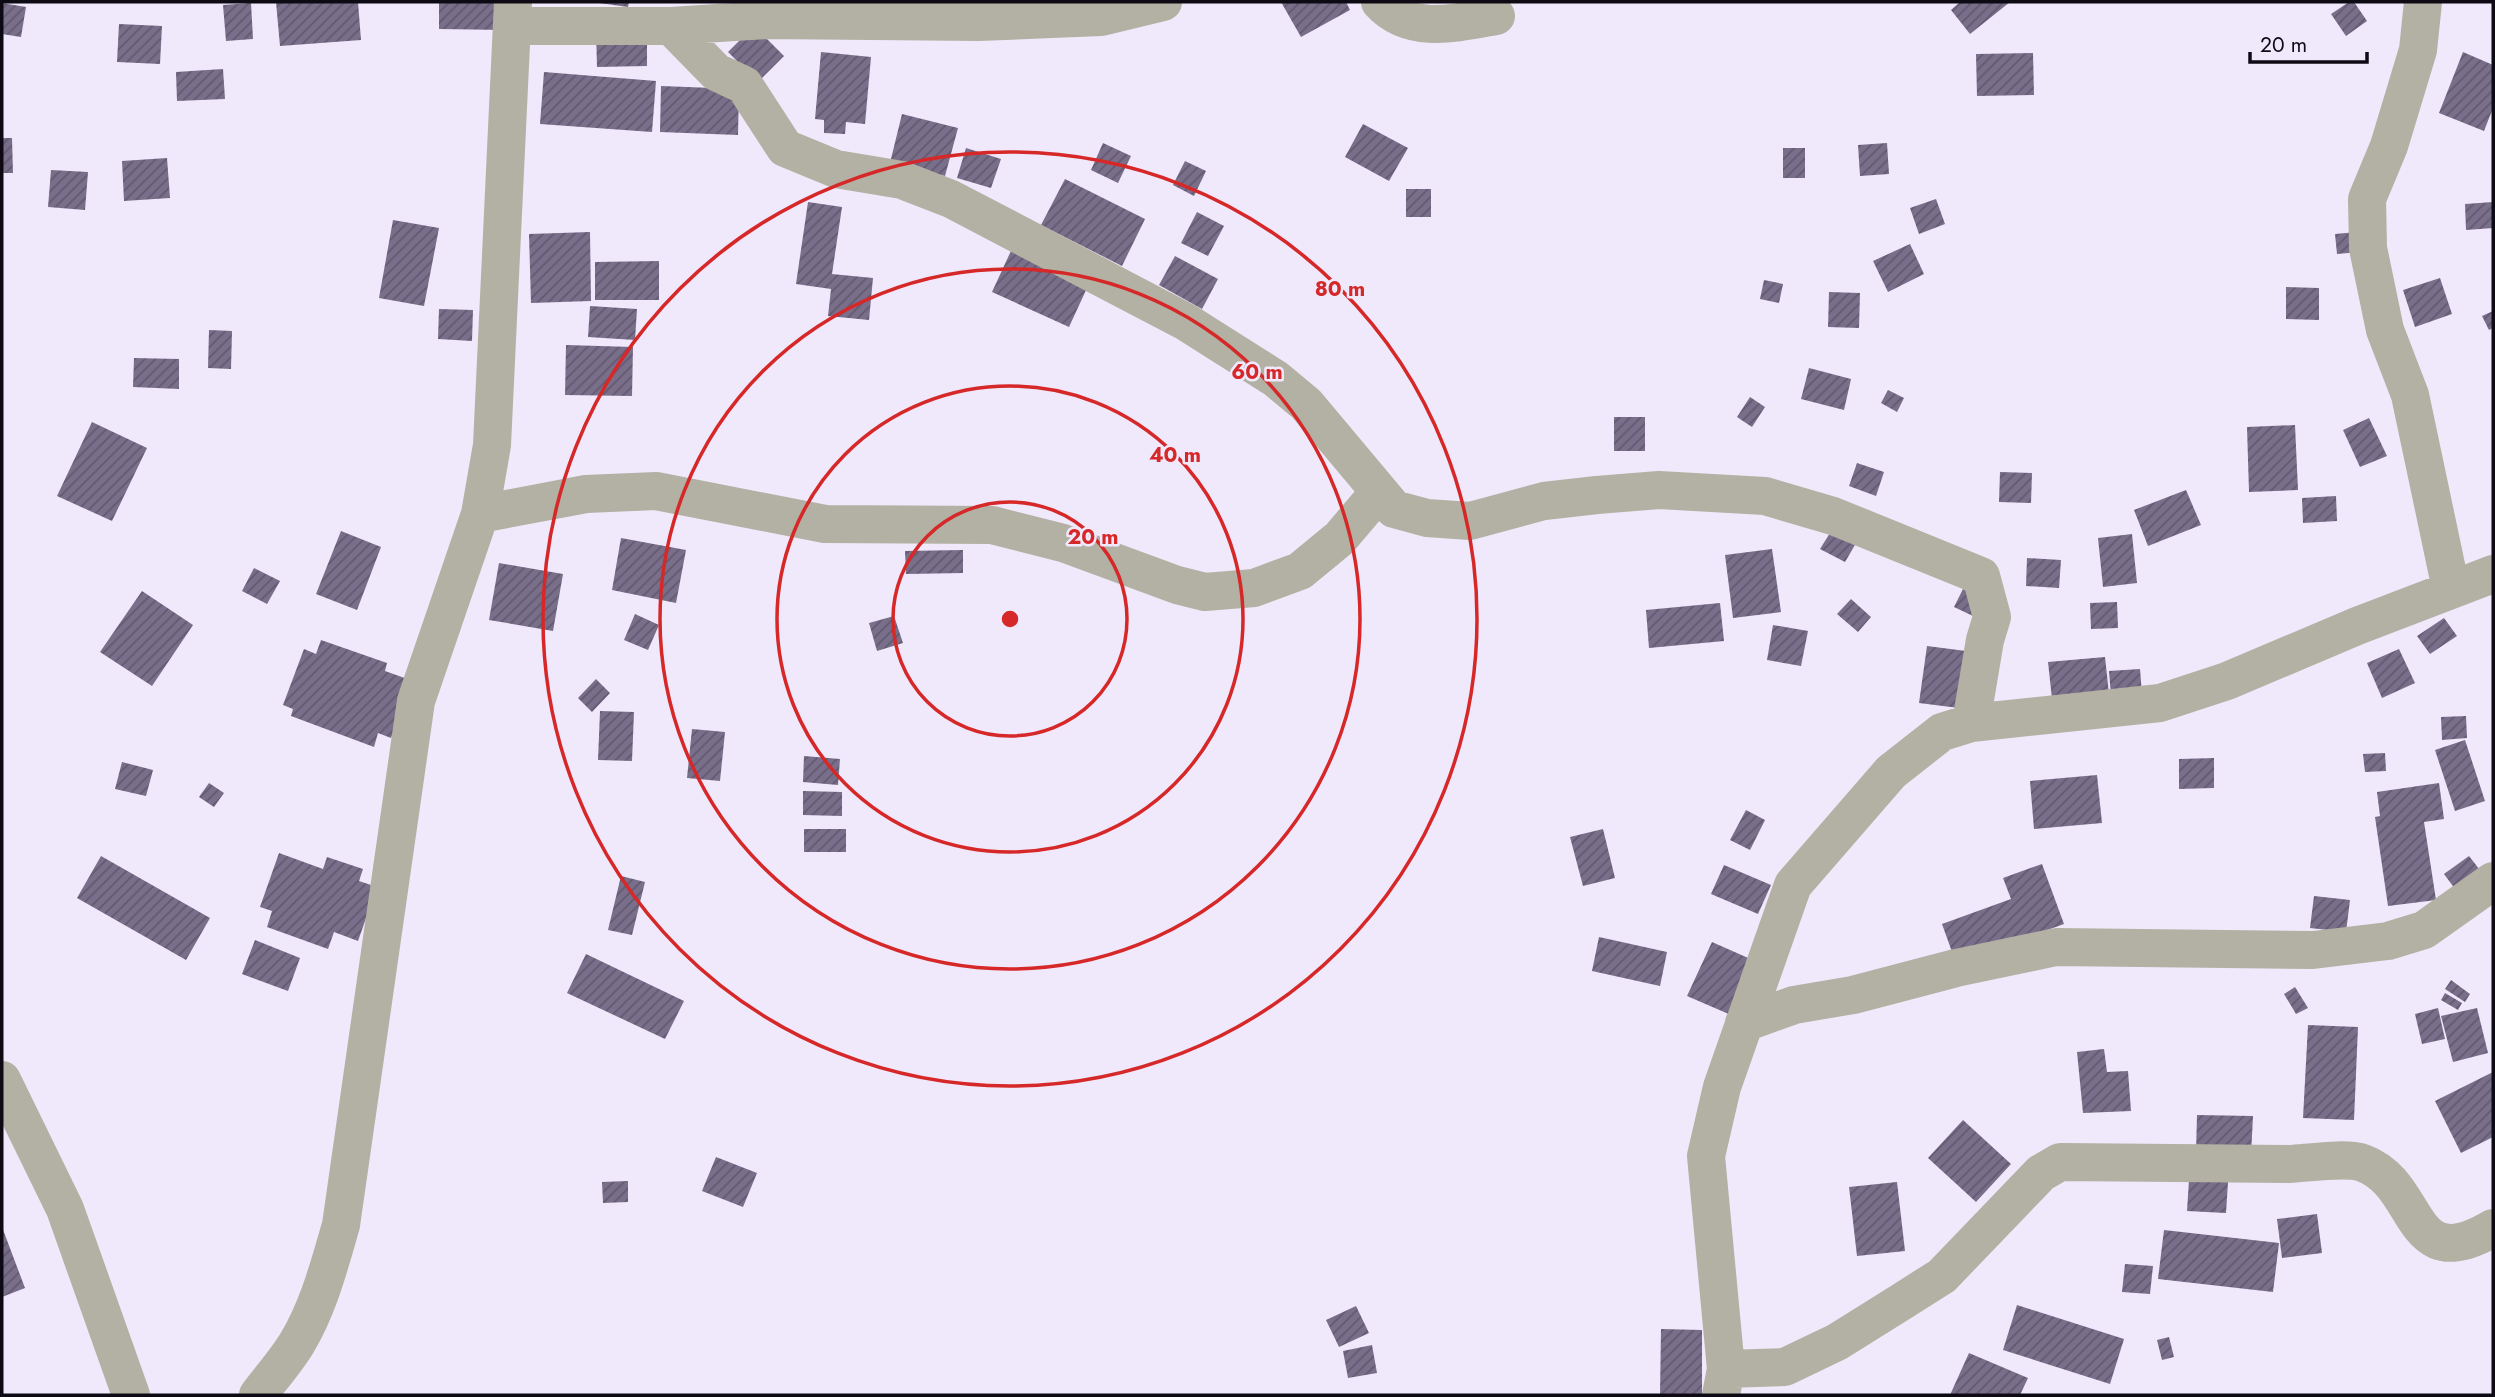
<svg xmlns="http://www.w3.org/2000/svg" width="2495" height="1397" viewBox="0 0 2495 1397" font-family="Jost,sans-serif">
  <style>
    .building { fill: url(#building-hatch) }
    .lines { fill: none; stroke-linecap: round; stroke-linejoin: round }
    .minor { stroke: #b2b1a3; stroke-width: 38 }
    .ring { fill: none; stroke: #d62828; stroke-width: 3.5 }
    .centre { fill: #d62828; stroke: #f0e8fb; stroke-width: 3.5 }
    .ring-label { font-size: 21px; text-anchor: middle; font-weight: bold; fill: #d62828; stroke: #f0e8fb; stroke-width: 5; stroke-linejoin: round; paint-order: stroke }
  </style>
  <defs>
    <pattern id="building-hatch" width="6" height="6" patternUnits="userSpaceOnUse" patternTransform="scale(1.75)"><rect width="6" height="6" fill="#7a6f8a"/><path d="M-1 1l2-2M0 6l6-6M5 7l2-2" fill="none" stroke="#625970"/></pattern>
  </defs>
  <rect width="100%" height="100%" fill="#f0e8fb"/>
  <path class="building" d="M 276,2 L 358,2 L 361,40 L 280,46 Z
    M 439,2 L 504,2 L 503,30 L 439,29 Z
    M 592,2 L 629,2 L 628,7 Z
    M 1281,2 L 1346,2 L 1350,10 L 1301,37 Z
    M 1960,2 L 2010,2 L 1970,34 L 1951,10 Z
    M 2349,2 L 2354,2 L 2367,21 L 2346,36 L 2331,14 Z
    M 2,3 L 26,7 L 21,37 L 2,34 Z
    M 251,3 L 253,39 L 226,41 L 223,5 Z
    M 119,24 L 162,26 L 160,64 L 117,62 Z
    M 754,26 L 784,56 L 758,82 L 728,52 Z
    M 647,29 L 647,66 L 597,67 L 596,30 Z
    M 821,52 L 871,57 L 865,124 L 846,122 L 845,134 L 824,133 L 824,120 L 815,119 Z
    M 2463,52 L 2493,65 L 2493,108 L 2484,131 L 2439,113 Z
    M 2033,53 L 2034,95 L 1977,96 L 1976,54 Z
    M 223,69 L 225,99 L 177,101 L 176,72 Z
    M 544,72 L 656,81 L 652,132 L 540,124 Z
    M 661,86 L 739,89 L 738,135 L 660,132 Z
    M 902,114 L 958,128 L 945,176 L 890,163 Z
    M 1363,124 L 1408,148 L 1389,181 L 1345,157 Z
    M 2,138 L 12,138 L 13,173 L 2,173 Z
    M 1103,143 L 1131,156 L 1118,183 L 1091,170 Z
    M 1887,143 L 1889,174 L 1860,176 L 1858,145 Z
    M 966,148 L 1001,159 L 991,188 L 957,178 Z
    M 1783,148 L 1805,148 L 1805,178 L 1783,178 Z
    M 167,158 L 170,198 L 124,201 L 122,161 Z
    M 1185,161 L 1206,171 L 1194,196 L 1173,185 Z
    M 51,170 L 88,172 L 85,210 L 48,207 Z
    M 1065,179 L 1145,219 L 1122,266 L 1041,225 Z
    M 1406,189 L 1431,189 L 1431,217 L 1406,217 Z
    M 1936,199 L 1945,224 L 1919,234 L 1910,208 Z
    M 808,202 L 842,207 L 832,274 L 873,278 L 869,320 L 828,316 L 831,289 L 796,284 Z
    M 2493,202 L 2493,228 L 2466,230 L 2465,204 Z
    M 1197,212 L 1224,226 L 1208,256 L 1181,243 Z
    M 393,220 L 439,228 L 424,306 L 379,298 Z
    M 590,232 L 591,301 L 531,303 L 529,234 Z
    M 2357,232 L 2359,252 L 2337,254 L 2335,234 Z
    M 1016,240 L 1093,275 L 1069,327 L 992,292 Z
    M 1910,244 L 1924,274 L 1888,292 L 1873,261 Z
    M 1175,256 L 1218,279 L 1202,309 L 1159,285 Z
    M 659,261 L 659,300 L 595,300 L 595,262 Z
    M 2440,278 L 2452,314 L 2415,327 L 2403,290 Z
    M 1764,280 L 1783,284 L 1779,303 L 1760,299 Z
    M 2286,287 L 2319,288 L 2319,320 L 2286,319 Z
    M 1829,292 L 1860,293 L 1859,328 L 1828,327 Z
    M 590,306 L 637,309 L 635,340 L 588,337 Z
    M 439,309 L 473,310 L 472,341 L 438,339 Z
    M 2493,311 L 2493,328 L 2489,330 L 2482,316 Z
    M 209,330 L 232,331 L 231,369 L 208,368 Z
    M 566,345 L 633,347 L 632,396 L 565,395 Z
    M 134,358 L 179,359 L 179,389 L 133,387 Z
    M 1809,368 L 1851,379 L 1844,410 L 1801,399 Z
    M 1888,390 L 1904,398 L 1897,412 L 1881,403 Z
    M 1750,397 L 1765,407 L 1752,427 L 1737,417 Z
    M 1614,417 L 1645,417 L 1645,451 L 1614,451 Z
    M 2369,418 L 2387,456 L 2360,467 L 2343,430 Z
    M 92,422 L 147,448 L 112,521 L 57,496 Z
    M 2295,425 L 2298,490 L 2249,492 L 2247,427 Z
    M 1857,463 L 1884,472 L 1876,496 L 1849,486 Z
    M 2000,472 L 2032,473 L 2031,503 L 1999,502 Z
    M 2186,490 L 2201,525 L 2148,546 L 2134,510 Z
    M 2336,496 L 2337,521 L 2303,523 L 2302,498 Z
    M 1835,525 L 1859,538 L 1845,562 L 1820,549 Z
    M 341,531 L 381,547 L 357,610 L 316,594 Z
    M 2132,534 L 2137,583 L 2103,587 L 2098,538 Z
    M 621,538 L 686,550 L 676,603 L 612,590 Z
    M 1772,549 L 1781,612 L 1733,618 L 1725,555 Z
    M 963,550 L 963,573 L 906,574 L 905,551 Z
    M 2027,558 L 2061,560 L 2059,588 L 2026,586 Z
    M 499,563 L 563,574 L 553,631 L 489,620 Z
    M 254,568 L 280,581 L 267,604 L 242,591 Z
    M 1963,589 L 1982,598 L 1973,616 L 1954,607 Z
    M 142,591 L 193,625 L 152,686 L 100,652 Z
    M 1851,599 L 1871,617 L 1858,632 L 1837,614 Z
    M 2117,602 L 2118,628 L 2091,629 L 2090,603 Z
    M 1720,603 L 1724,641 L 1649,648 L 1646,610 Z
    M 635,614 L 659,625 L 648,650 L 624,640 Z
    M 894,616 L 903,643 L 877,651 L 869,623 Z
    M 2444,618 L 2457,636 L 2430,654 L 2417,636 Z
    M 1773,625 L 1808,631 L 1801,666 L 1767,660 Z
    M 321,640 L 387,663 L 385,671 L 413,681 L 391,738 L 378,733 L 374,747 L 291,716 L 293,709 L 283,705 L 304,649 L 316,654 Z
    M 1927,646 L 1966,651 L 1959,708 L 1919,703 Z
    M 2399,649 L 2415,683 L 2382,698 L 2367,663 Z
    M 2105,657 L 2109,694 L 2052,699 L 2048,662 Z
    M 2140,669 L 2142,694 L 2111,696 L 2109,671 Z
    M 596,679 L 610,693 L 592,712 L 578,698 Z
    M 600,711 L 634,712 L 632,761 L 598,760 Z
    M 2466,716 L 2467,738 L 2442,740 L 2441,717 Z
    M 692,729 L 725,732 L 720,781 L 687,778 Z
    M 2465,740 L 2485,801 L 2455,811 L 2435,750 Z
    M 2385,753 L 2386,771 L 2365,772 L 2363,754 Z
    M 804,756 L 840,759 L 838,785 L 803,782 Z
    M 2214,758 L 2214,788 L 2179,789 L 2179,759 Z
    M 122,762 L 153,770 L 146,796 L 115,789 Z
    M 2097,775 L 2102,823 L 2034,829 L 2030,781 Z
    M 209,783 L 224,793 L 214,807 L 199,797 Z
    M 2439,783 L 2444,819 L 2424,822 L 2436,900 L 2388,906 L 2375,817 L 2380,816 L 2377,792 Z
    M 803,791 L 842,792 L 842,816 L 803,815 Z
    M 1746,810 L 1765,820 L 1750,850 L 1730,840 Z
    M 804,829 L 846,829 L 846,852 L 804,852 Z
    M 1603,829 L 1615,878 L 1583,886 L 1570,837 Z
    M 279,853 L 323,869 L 327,857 L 363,869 L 359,881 L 377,887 L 358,941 L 334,932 L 328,949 L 267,927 L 272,911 L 260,907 Z
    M 101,856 L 210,918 L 186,960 L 77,898 Z
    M 2469,856 L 2483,874 L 2458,893 L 2444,874 Z
    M 2042,864 L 2064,924 L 1956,963 L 1942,924 L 2011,899 L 2003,878 Z
    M 1724,865 L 1771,885 L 1758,914 L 1711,894 Z
    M 621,876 L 645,882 L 632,935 L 608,930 Z
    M 2314,896 L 2350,900 L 2346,932 L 2310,928 Z
    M 1599,937 L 1667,952 L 1660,986 L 1592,971 Z
    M 255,940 L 300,958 L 288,991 L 242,974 Z
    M 1712,942 L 1755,961 L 1731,1015 L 1687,996 Z
    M 586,954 L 684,1001 L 665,1039 L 567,993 Z
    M 2451,980 L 2470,994 L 2465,1002 L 2445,989 Z
    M 2295,987 L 2308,1008 L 2296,1014 L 2284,994 Z
    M 2445,993 L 2462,1003 L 2458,1010 L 2441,1000 Z
    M 2438,1008 L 2445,1039 L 2422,1044 L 2415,1014 Z
    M 2477,1008 L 2488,1053 L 2453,1062 L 2441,1016 Z
    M 2308,1025 L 2358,1027 L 2354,1120 L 2303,1118 Z
    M 2104,1049 L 2107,1072 L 2128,1071 L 2131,1111 L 2083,1113 L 2077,1052 Z
    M 2493,1072 L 2493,1137 L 2461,1153 L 2435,1101 Z
    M 2197,1115 L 2253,1116 L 2251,1155 L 2196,1153 Z
    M 1963,1120 L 2011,1164 L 1976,1202 L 1928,1158 Z
    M 716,1157 L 757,1173 L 743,1207 L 702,1191 Z
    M 2189,1180 L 2228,1182 L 2226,1213 L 2187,1211 Z
    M 628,1181 L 628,1202 L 603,1203 L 602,1182 Z
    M 1897,1182 L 1905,1251 L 1857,1256 L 1849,1187 Z
    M 2317,1214 L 2322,1253 L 2282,1258 L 2277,1219 Z
    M 2,1227 L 25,1288 L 2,1297 Z
    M 2164,1230 L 2279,1243 L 2273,1292 L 2158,1279 Z
    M 2125,1264 L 2153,1266 L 2150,1294 L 2122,1292 Z
    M 2017,1305 L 2124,1339 L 2110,1384 L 2003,1350 Z
    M 1356,1306 L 1369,1333 L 1339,1347 L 1326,1320 Z
    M 1661,1329 L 1702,1330 L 1702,1395 L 1660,1395 Z
    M 2169,1337 L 2174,1357 L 2162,1360 L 2157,1340 Z
    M 1372,1345 L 1377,1373 L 1348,1378 L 1343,1351 Z
    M 1969,1353 L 2028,1378 L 2020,1395 L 1950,1395 Z"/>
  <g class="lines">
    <path class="minor" d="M 1380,2 C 1410,35 1457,23 1496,16
      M 2423,2 L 2418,50 L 2389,146 L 2367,199 L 2368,248 L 2385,330 L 2410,395 L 2451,589
      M 512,26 L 671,26 L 766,20 L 979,22 L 1101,17 L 1163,2
      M 671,26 L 716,72 L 744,85 L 785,148 L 836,169 L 902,180 L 951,199 L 1186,322 L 1276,379 L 1306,404 L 1394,509 L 1427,518 L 1470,521 L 1544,501 L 1597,495 L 1659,490 L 1765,496 L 1833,516 L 1981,576 L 1992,617 L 1985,640 L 1971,723
      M 480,514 L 586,494 L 656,491 L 825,524 L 992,525 L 1063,543 L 1177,585 L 1205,592 L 1254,588 L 1300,571 L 1340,538 L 1379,492
      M 1744,1023 L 1794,1005 L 1853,995 L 1956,968 L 2056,947 L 2313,950 L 2388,941 L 2424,930 L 2493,881
      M 2,1080 L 65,1209 L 131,1395
      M 1726,1369 L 1785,1367 L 1837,1342 L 1901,1302 L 1942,1276 L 2041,1173 L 2060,1162 C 2136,1162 2213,1164 2289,1164 C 2308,1163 2347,1157 2363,1163 C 2423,1185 2406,1279 2493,1228
      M 258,1395 C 271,1378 286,1361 297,1343 C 319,1306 329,1266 341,1225 L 416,701 L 480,514 L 492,445 L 513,2
      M 1721,1395 L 1726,1369 L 1706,1156 L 1722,1087 L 1793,885 L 1891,772 L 1942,732 L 1971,723 L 2160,703 L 2227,681 L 2357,626 L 2493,574"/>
  </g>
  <g class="ring">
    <circle cx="1010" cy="619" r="117"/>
    <circle cx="1010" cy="619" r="233"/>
    <circle cx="1010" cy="619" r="350"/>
    <circle cx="1010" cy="619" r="467"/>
  </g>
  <circle cx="1010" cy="619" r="10" class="centre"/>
  <g class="ring-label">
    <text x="1340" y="296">80 m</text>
    <text x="1257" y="379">60 m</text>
    <text x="1175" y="462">40 m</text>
    <text x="1093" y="544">20 m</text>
  </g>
  <rect width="2495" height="1397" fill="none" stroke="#0e0a14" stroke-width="7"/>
  <path d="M2250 52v10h117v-10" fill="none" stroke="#0e0a14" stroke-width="3.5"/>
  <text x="2260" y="52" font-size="21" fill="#0e0a14" stroke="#f0e8fb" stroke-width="5" paint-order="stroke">20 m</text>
</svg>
